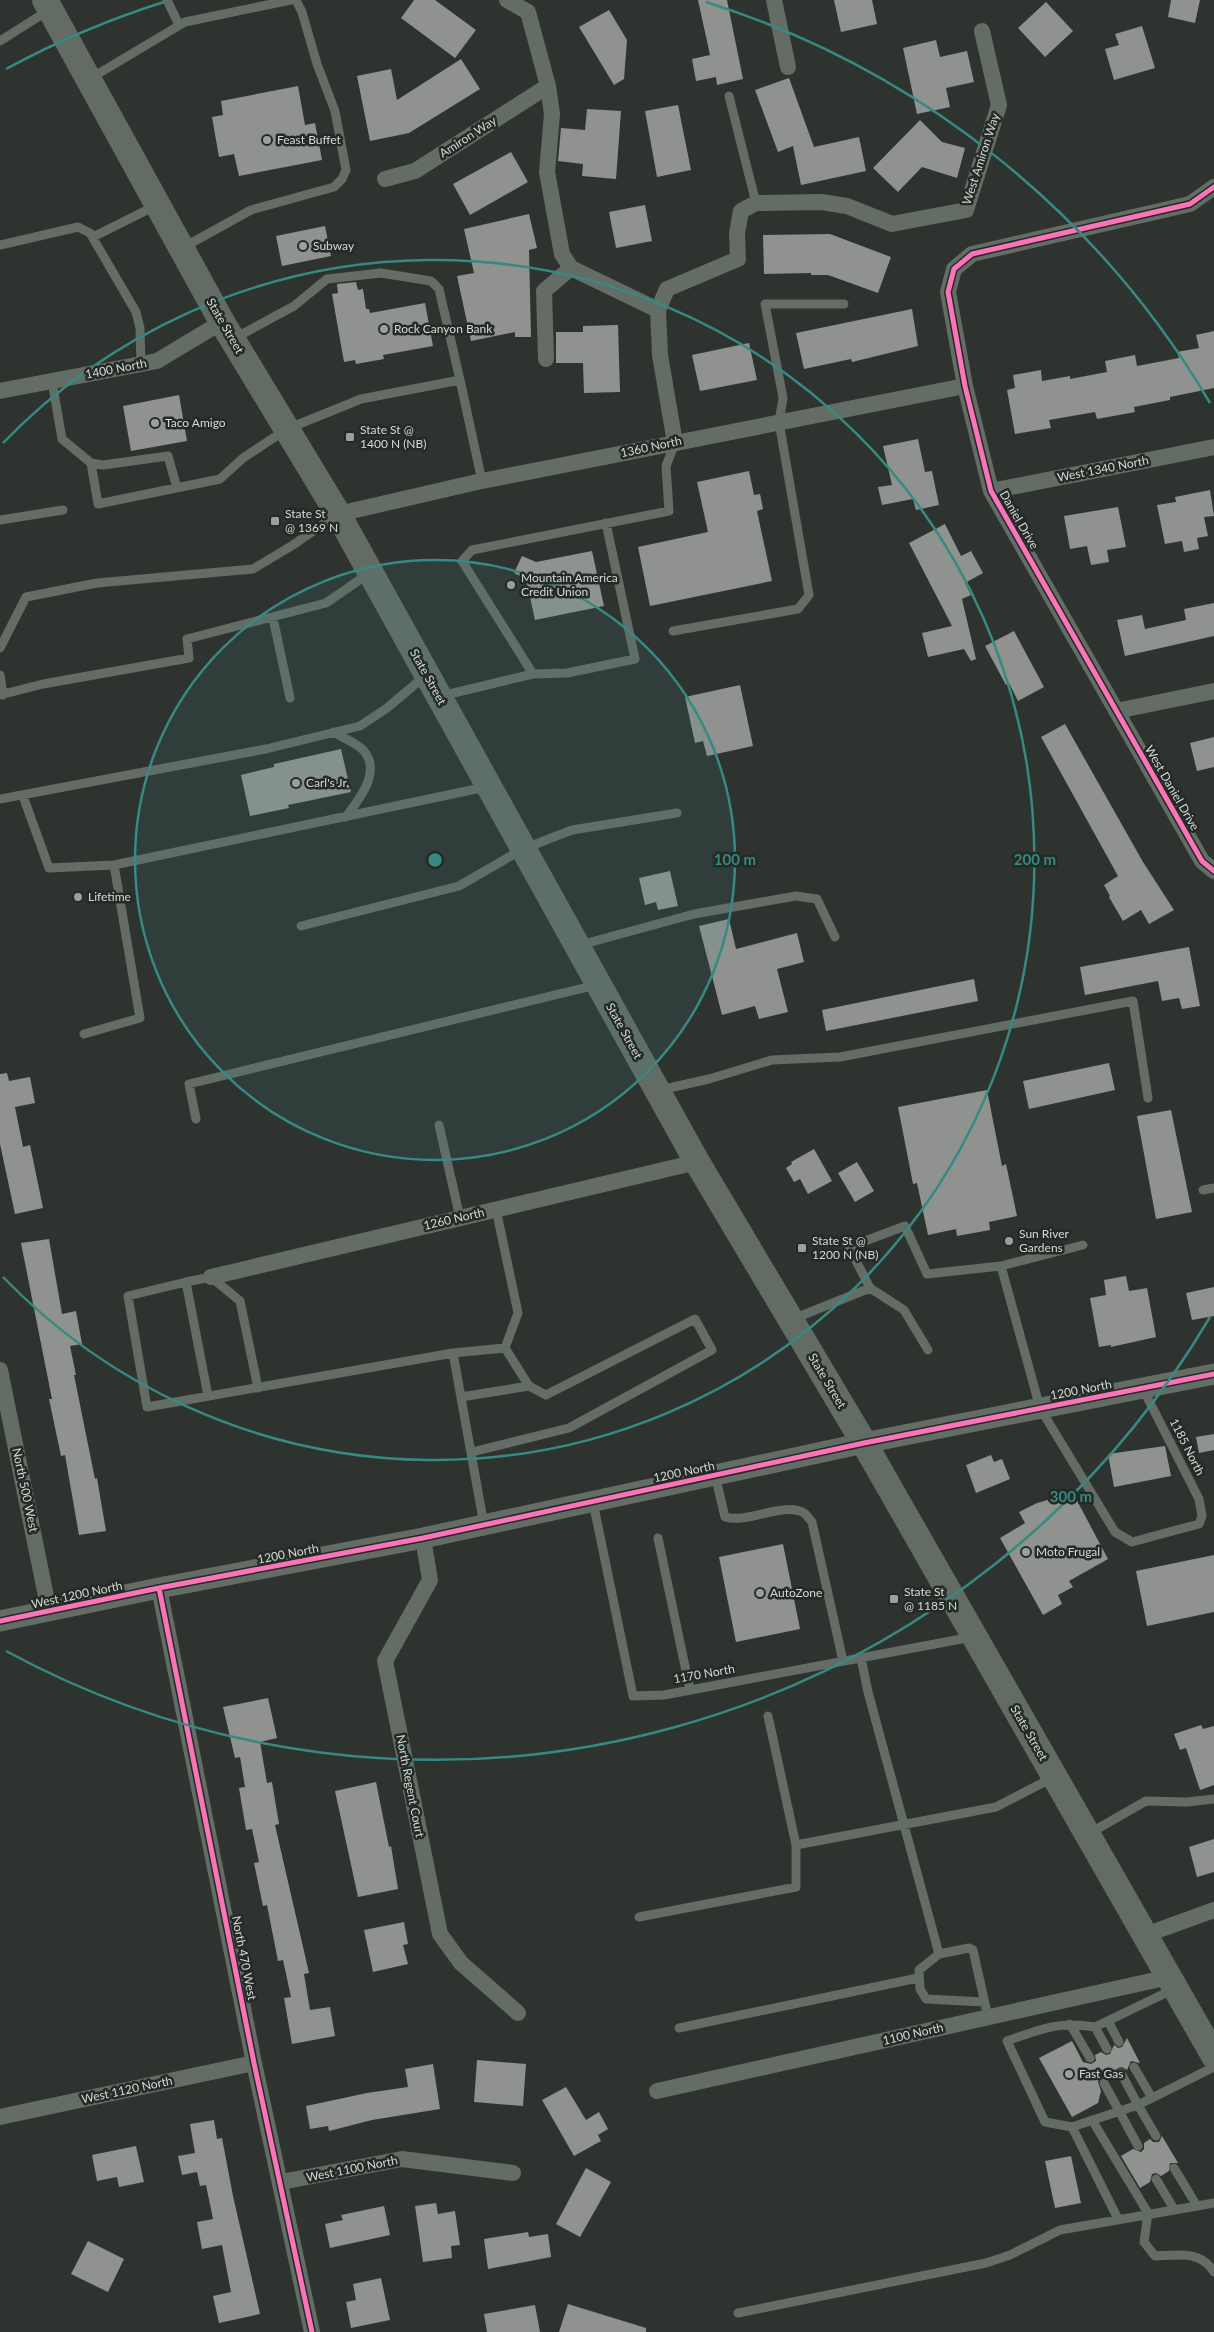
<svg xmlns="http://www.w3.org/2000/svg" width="1214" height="2332" viewBox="0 0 1214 2332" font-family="Lato,sans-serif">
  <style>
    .building { fill: #8f928f }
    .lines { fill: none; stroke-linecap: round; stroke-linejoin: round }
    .service { stroke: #636c65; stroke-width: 9 }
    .minor { stroke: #636c65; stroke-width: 16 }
    .tertiary { stroke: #636c65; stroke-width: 21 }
    .primary { stroke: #626c64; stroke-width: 26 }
    .cycleway-casing { stroke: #242a26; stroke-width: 8 }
    .cycleway { stroke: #fb73b8; stroke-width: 5 }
    .ring { fill: none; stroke: #378a83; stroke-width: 2.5 }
    .poi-dot { fill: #9ca09c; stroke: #242a26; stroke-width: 2 }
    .labels { text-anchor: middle; stroke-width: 5; stroke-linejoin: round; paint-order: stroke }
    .street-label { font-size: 12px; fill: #d6dad6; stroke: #242a26 }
    .poi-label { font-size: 12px; fill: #d6dad6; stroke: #242a26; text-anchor: start }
    .centre { fill: #378a83; stroke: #242a26; stroke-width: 2.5 }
    .ring-label { font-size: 15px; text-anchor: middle; font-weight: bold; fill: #378a83; stroke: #242a26; stroke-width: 5; stroke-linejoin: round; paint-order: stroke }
  </style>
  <rect width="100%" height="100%" fill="#2f3330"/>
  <path class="building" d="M 414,0 L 435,0 L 476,30 L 455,58 L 401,18 Z
    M 698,0 L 727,0 L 743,79 L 717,85 L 716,77 L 696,81 L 692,59 L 710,55 Z
    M 834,0 L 872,0 L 877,24 L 841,32 Z
    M 1171,0 L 1200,0 L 1195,23 L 1168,17 Z
    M 1046,2 L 1073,31 L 1045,57 L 1018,28 Z
    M 609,10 L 627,40 L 624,79 L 614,85 L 579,27 Z
    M 1142,26 L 1155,68 L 1114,80 L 1105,49 L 1119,45 L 1115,34 Z
    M 936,40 L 940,57 L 967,51 L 974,82 L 946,88 L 950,107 L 917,114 L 903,48 Z
    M 461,59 L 480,89 L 409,133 L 370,141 L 357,76 L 391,69 L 397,100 Z
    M 789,78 L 814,147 L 859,137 L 866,171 L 801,185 L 793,146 L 778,152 L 755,90 Z
    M 298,86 L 305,125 L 315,123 L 322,160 L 239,176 L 234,154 L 219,157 L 212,117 L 223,115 L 221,101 Z
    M 678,105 L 691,170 L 657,177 L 645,111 Z
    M 587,109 L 621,111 L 616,179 L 582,176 L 583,164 L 558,161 L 561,128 L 585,130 Z
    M 920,120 L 942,142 L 965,148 L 957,178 L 922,167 L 898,192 L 873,168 Z
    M 511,152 L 528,182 L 470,215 L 453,184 Z
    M 645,205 L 652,241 L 616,248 L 609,212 Z
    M 529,214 L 537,248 L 529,250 L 531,337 L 515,337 L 515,332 L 471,341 L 457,276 L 474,273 L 464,229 Z
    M 325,226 L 331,256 L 282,266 L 276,236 Z
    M 830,234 L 891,257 L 878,293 L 828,275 L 811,275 L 811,273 L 764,274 L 763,235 Z
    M 356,282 L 358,290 L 363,289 L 366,309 L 369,309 L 370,313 L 425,303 L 433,346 L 383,355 L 384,359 L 356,364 L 355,360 L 344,362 L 332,294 L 338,293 L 337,284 Z
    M 912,309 L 918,346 L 852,362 L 851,359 L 804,369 L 796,333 Z
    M 618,325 L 620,392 L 584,393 L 583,363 L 556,363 L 556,332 L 583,332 L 583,326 Z
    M 1214,331 L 1214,388 L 1170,397 L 1170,400 L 1134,407 L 1135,412 L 1097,419 L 1095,412 L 1049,420 L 1051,428 L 1015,434 L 1007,390 L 1015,388 L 1013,375 L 1041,370 L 1042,381 L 1070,376 L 1070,379 L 1107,372 L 1105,361 L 1135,355 L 1137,366 L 1179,358 L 1177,352 L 1199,348 L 1196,335 Z
    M 749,343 L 757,380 L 700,391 L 692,355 Z
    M 179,395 L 187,441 L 131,451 L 123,406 Z
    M 918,439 L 925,472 L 932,471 L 939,505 L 916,510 L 913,499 L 882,505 L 878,487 L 892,485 L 883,446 Z
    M 749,471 L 754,495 L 760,494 L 763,509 L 757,511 L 772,581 L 650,606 L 638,547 L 708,532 L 697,482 Z
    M 1210,490 L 1214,516 L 1204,517 L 1208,536 L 1197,538 L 1199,549 L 1184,552 L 1182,541 L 1165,544 L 1157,505 L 1176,502 L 1175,497 Z
    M 1118,507 L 1126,547 L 1107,550 L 1109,562 L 1091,565 L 1087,546 L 1070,549 L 1064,516 Z
    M 945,524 L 961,556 L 971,551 L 983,573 L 965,583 L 971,595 L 962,599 L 976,659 L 971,661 L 964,649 L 928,657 L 922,633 L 952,626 L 909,543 Z
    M 592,551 L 604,606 L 535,620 L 526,579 L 514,573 L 522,556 L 536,562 Z
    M 1214,603 L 1214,636 L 1125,656 L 1117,620 L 1142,615 L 1145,629 L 1186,620 L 1184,609 Z
    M 1014,631 L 1044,687 L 1018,701 L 1009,683 L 1006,685 L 985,646 Z
    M 740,685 L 753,746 L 707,756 L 703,741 L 695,743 L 685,697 Z
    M 1065,724 L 1143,862 L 1174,910 L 1149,924 L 1141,910 L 1123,921 L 1109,897 L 1110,896 L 1104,885 L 1118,876 L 1041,737 Z
    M 1214,737 L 1214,767 L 1197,771 L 1190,743 Z
    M 341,749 L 351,792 L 288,805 L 289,808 L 250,816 L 241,775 L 274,767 L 274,764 Z
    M 670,871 L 678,906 L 658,910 L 656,902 L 645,905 L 639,878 Z
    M 729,919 L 736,949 L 797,933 L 804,962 L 777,969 L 788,1012 L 759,1019 L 755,1006 L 722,1015 L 699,926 Z
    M 1189,947 L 1200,1006 L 1182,1009 L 1179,998 L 1162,1001 L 1158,981 L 1085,995 L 1080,967 Z
    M 974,979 L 978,1001 L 826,1031 L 822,1010 Z
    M 1109,1063 L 1115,1090 L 1029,1109 L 1023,1081 Z
    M 7,1073 L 9,1081 L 30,1077 L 35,1103 L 15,1107 L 23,1147 L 30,1145 L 43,1208 L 15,1214 L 0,1144 L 0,1074 Z
    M 987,1090 L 1002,1166 L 1006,1164 L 1017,1216 L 989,1222 L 990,1230 L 957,1236 L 956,1229 L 928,1235 L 917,1183 L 913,1184 L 898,1107 Z
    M 1171,1110 L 1192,1212 L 1156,1219 L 1137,1116 Z
    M 814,1149 L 832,1181 L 808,1194 L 800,1179 L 794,1182 L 786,1168 L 792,1164 L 791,1162 Z
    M 857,1162 L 874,1191 L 855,1202 L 838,1173 Z
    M 49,1239 L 62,1314 L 76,1311 L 82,1344 L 70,1346 L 76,1375 L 74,1375 L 95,1479 L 97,1478 L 106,1531 L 79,1535 L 65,1455 L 61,1456 L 49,1399 L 52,1399 L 21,1243 Z
    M 1126,1276 L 1129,1291 L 1147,1288 L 1156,1337 L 1111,1347 L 1111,1345 L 1099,1347 L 1090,1298 L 1106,1295 L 1104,1280 Z
    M 1214,1287 L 1214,1316 L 1192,1320 L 1186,1293 Z
    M 1214,1434 L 1214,1450 L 1199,1453 L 1196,1437 Z
    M 1165,1446 L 1171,1476 L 1114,1487 L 1108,1454 Z
    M 991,1455 L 994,1462 L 1002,1459 L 1010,1479 L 976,1493 L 966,1465 Z
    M 1073,1493 L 1108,1559 L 1069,1581 L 1073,1587 L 1058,1595 L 1062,1604 L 1043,1615 L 1000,1538 L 1025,1523 L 1019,1512 L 1037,1503 Z
    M 783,1544 L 800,1629 L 736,1642 L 719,1557 Z
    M 1214,1555 L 1214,1612 L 1147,1626 L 1136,1571 Z
    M 268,1698 L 277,1738 L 260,1742 L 267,1783 L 272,1782 L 279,1824 L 275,1825 L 309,1973 L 304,1974 L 310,2010 L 330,2007 L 335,2036 L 292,2044 L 284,1998 L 291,1997 L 283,1960 L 278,1961 L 267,1905 L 263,1906 L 254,1863 L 259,1862 L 252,1829 L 246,1830 L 239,1788 L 245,1787 L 240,1757 L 235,1758 L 223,1707 Z
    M 1201,1725 L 1203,1729 L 1214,1726 L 1214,1785 L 1200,1790 L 1186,1748 L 1180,1750 L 1174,1734 Z
    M 376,1782 L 389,1847 L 391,1846 L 398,1889 L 358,1897 L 335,1791 Z
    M 1214,1839 L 1214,1872 L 1197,1877 L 1189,1847 Z
    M 404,1922 L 408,1944 L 403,1945 L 408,1964 L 373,1972 L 364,1930 Z
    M 1127,2038 L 1140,2063 L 1131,2061 L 1127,2070 L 1122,2067 L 1118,2068 L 1115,2072 L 1116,2076 L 1109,2080 L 1105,2077 L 1101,2078 L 1098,2082 L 1101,2091 L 1098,2103 L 1072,2117 L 1039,2058 L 1072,2041 L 1083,2062 L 1091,2064 L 1096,2061 L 1095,2055 L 1101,2052 L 1106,2055 L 1110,2054 L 1114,2045 L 1118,2048 L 1122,2047 Z
    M 477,2060 L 526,2064 L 523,2106 L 474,2102 Z
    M 433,2064 L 440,2109 L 372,2120 L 329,2131 L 328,2126 L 310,2129 L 306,2106 L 367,2093 L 408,2087 L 405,2069 Z
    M 566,2087 L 586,2120 L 599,2112 L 608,2129 L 598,2135 L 601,2141 L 574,2156 L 542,2100 Z
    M 214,2120 L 217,2139 L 222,2138 L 233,2196 L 260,2314 L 219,2323 L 213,2296 L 231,2292 L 222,2245 L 202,2249 L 197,2222 L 213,2219 L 206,2185 L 200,2186 L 197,2172 L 182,2175 L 178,2156 L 195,2153 L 190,2124 Z
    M 1162,2136 L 1178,2163 L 1170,2163 L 1169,2171 L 1161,2176 L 1156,2173 L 1152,2174 L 1150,2182 L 1140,2188 L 1121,2156 L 1133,2149 L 1141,2152 L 1144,2149 L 1144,2143 L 1150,2139 L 1153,2142 L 1159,2142 Z
    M 136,2146 L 144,2182 L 119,2187 L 117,2177 L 97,2181 L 92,2155 Z
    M 1071,2156 L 1081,2203 L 1055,2208 L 1045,2161 Z
    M 586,2168 L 611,2182 L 580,2237 L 556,2224 Z
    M 436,2203 L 438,2214 L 455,2211 L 460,2245 L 451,2246 L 452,2258 L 423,2262 L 415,2206 Z
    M 384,2206 L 390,2235 L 330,2248 L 325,2224 L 343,2220 L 341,2215 Z
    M 528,2232 L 529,2237 L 548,2234 L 551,2257 L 488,2269 L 484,2239 Z
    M 88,2241 L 124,2259 L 108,2292 L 71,2274 Z
    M 381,2278 L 390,2320 L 351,2328 L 346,2302 L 356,2300 L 353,2284 Z
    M 568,2304 L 646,2328 L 646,2332 L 559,2332 Z
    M 535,2305 L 540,2332 L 487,2332 L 484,2314 Z"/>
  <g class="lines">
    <path class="service" d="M 167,0 L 179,25
      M 0,41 L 49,10
      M 91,78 L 185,22 L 291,0
      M 729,96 L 756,203
      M 93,237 L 155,206
      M 0,245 L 78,227 L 90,233 L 136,312 L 140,328 L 141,364
      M 184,247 L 251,210 L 334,187 L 342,179 L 346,170 L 335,111 L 317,64 L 302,12 L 296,0
      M 235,338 L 294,306 L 327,279 L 381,273 L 431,281 L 439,289 L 460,380
      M 52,381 L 62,439 L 91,463 L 98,504 L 220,479 L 243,458 L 287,429 L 361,399 L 460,380 L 482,481
      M 91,463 L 103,465 L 168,456 L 177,488
      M 0,520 L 63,510
      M 273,618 L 290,698
      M 673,631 L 798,609 L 809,595 L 779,422 L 783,398 L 765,304 L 844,304
      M 0,648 L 26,597 L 97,583 L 253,569 L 293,545 L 335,516
      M 533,674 L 567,673 L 635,659 L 606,523
      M 0,675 L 3,695
      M 0,695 L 43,684 L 189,658 L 187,639 L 326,603 L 368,574
      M 441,696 L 533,674 L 462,561 L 472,550 L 669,511 L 666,466 L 675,443
      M 334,732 C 342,738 357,743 364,751 C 382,773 358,800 346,817
      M 23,796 L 49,868 L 114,865 L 486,787
      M 0,799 L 266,749 L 360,726 L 387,708 L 425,676
      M 301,926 L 459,886 L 523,849 L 572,830 L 677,813
      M 580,945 L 694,914 L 796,896 L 817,899 L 835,937
      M 84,1034 L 140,1018 L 114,865
      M 660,1090 L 709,1079 L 772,1060 L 840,1057 L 1133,1001 L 1148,1098
      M 196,1119 L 189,1084 L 596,985
      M 439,1125 L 460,1218
      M 1203,1190 L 1214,1188
      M 1001,1266 L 1083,1245
      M 186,1282 L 128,1296 L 147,1407 L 453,1353 L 484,1525
      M 870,1288 L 904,1310 L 928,1350
      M 793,1319 L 870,1288 L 849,1247 L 905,1226 L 927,1274 L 1001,1266 L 1040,1408 L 1115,1532 L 1132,1542 L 1199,1524 L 1202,1516 L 1199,1499 L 1143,1389
      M 505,1348 L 529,1386
      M 453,1353 L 505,1348 L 518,1313 L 496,1209
      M 208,1396 L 186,1282 L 211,1277 L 240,1301 L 258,1388
      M 461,1397 L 529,1386 L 546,1395 L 695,1319 L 712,1350 L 569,1428 L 472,1452
      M 715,1475 L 725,1517 C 748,1524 784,1501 804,1513 C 807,1515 810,1520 812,1522 L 843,1661
      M 593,1502 L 633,1696 L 664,1695 L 972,1637
      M 658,1538 L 690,1690
      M 861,1658 L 868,1692 L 939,1954 L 919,1970 L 920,1989 L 926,1999 L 984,2002
      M 768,1716 L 796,1845 L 996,1807 L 1052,1778
      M 1090,1833 L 1146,1801 L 1187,1802 L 1214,1799
      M 639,1917 L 796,1887 L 796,1845
      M 939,1954 L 969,1948 L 973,1950 L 988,2017
      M 1108,2021 L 1119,2042
      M 1070,2024 L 1090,2058
      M 1095,2027 C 1058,2021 1041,2029 1007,2041 L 1045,2122 L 1072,2127 L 1138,2105 L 1156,2136
      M 679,2028 L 918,1978
      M 1107,2049 L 1095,2027 L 1174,1989
      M 1134,2067 L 1152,2098
      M 1121,2073 L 1138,2105 L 1214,2067
      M 1104,2083 L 1138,2146
      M 1092,2120 L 1148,2213 L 1144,2242 L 1155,2256 C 1177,2255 1201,2250 1214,2272
      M 1072,2127 L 1118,2219
      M 1174,2168 L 1197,2206 L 1214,2203
      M 1156,2179 L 1174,2209
      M 738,2313 L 986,2263 L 1010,2255 L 1060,2230 L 1197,2206"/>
    <path class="minor" d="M 507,0 L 528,12 L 548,86 L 552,114 L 547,172 L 562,254 L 571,268 L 658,310
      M 774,0 L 788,67
      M 385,179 L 415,171 L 548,86
      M 1214,187 L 1190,204 L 972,254 L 954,269 L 948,292 L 965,386 L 991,491 L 1202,861 L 1214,871
      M 546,359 L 544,291 L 571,268
      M 0,391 L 157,361 L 222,322
      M 675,443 L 660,355 L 658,310 L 667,289 L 738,259 L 737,233 L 741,211 L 756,203 L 821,202 L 847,206 L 892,224 L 966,210 L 999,105 L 982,31
      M 991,491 L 1214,447
      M 338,514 L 477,482 L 965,386
      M 1116,711 L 1214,691
      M 211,1277 L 697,1162
      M 0,1370 L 49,1611
      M 423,1538 L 430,1580 L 385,1661 L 440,1934 L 461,1963 L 518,2013
      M 159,1588 L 254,2063 L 312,2332
      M 1145,1935 L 1214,1910
      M 657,2091 L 1169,1977
      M 0,2117 L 254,2063
      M 281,2182 L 402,2159 L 513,2173"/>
    <path class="tertiary" d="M 0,1621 L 159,1588 L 423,1538 L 864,1443 L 1214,1374"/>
    <path class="primary" d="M 45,0 L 222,322 L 338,514 L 697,1162 L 864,1443 L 1214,2056"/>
    <g class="cycleway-casing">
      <path id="cycleway" d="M 1214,187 L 1190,204 L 972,254 L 954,269 L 948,292 L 965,386 L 991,491 L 1202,861 L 1214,871
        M 159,1588 L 254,2063 L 312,2332
        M 0,1621 L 159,1588 L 423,1538 L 864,1443 L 1214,1374"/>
    </g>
    <use href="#cycleway" class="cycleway"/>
  </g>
  <circle cx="435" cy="860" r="300" fill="#378a83" fill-opacity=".12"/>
  <g class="ring">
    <circle cx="435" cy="860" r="300"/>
    <path d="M3 443A600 600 0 1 1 3 1277"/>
    <path d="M1210 1317A900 900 0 0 1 6 1651M6 69A900 900 0 0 1 164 2M706 2A900 900 0 0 1 1210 403"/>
  </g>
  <g class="poi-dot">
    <circle cx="267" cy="140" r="5"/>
    <circle cx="303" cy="246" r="5"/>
    <circle cx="384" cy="329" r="5"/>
    <circle cx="155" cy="423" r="5"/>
    <rect x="345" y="432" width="10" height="10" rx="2.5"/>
    <rect x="270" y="516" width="10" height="10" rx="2.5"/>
    <circle cx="511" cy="585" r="5"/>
    <circle cx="296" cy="783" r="5"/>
    <circle cx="78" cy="897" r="5"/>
    <circle cx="1009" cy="1241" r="5"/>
    <rect x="797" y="1243" width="10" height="10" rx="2.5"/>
    <circle cx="1026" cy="1552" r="5"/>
    <circle cx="760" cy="1593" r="5"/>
    <rect x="889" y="1594" width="10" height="10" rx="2.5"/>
    <circle cx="1069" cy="2074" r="5"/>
  </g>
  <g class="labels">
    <g class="street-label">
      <text transform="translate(468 137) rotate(-33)" y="4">Amiron Way</text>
      <text transform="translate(981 159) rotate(-72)" y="4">West Amiron Way</text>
      <text transform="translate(225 326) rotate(60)" y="4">State Street</text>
      <text transform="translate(116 369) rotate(-11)" y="4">1400 North</text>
      <text transform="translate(651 447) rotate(-12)" y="4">1360 North</text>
      <text transform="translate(1103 469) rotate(-11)" y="4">West 1340 North</text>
      <text transform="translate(1019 520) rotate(60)" y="4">Daniel Drive</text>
      <text transform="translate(428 677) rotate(61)" y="4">State Street</text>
      <text transform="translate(1172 788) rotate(60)" y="4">West Daniel Drive</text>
      <text transform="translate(624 1031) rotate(61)" y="4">State Street</text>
      <text transform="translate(454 1219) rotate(-13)" y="4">1260 North</text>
      <text transform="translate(827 1381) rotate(59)" y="4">State Street</text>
      <text transform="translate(1081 1390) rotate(-11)" y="4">1200 North</text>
      <text transform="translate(1187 1447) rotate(63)" y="4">1185 North</text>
      <text transform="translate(684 1472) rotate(-12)" y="4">1200 North</text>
      <text transform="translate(25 1490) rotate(78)" y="4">North 500 West</text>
      <text transform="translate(288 1554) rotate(-11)" y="4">1200 North</text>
      <text transform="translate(77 1595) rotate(-12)" y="4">West 1200 North</text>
      <text transform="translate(704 1674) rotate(-10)" y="4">1170 North</text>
      <text transform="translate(1029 1733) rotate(60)" y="4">State Street</text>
      <text transform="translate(410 1786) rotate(79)" y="4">North Regent Court</text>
      <text transform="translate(244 1958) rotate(79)" y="4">North 470 West</text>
      <text transform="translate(913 2034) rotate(-13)" y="4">1100 North</text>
      <text transform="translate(127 2090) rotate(-12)" y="4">West 1120 North</text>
      <text transform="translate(352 2169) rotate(-11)" y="4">West 1100 North</text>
    </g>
    <g class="poi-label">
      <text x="277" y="144">Feast Buffet</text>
      <text x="313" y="250">Subway</text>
      <text x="394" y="333">Rock Canyon Bank</text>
      <text x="165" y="427">Taco Amigo</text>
      <text x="360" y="434">State St @<tspan x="360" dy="14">1400 N (NB)</tspan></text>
      <text x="285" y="518">State St<tspan x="285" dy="14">@ 1369 N</tspan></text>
      <text x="521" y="582">Mountain America<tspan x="521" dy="14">Credit Union</tspan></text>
      <text x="306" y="787">Carl's Jr.</text>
      <text x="88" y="901">Lifetime</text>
      <text x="1019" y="1238">Sun River<tspan x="1019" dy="14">Gardens</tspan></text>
      <text x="812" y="1245">State St @<tspan x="812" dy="14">1200 N (NB)</tspan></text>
      <text x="1036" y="1556">Moto Frugal</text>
      <text x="904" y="1596">State St<tspan x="904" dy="14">@ 1185 N</tspan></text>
      <text x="770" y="1597">AutoZone</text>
      <text x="1079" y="2078">Fast Gas</text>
    </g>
  </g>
  <circle cx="435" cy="860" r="8" class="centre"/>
  <g class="ring-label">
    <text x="735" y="865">100 m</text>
    <text x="1035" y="865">200 m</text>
    <text x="1071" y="1502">300 m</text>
  </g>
</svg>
